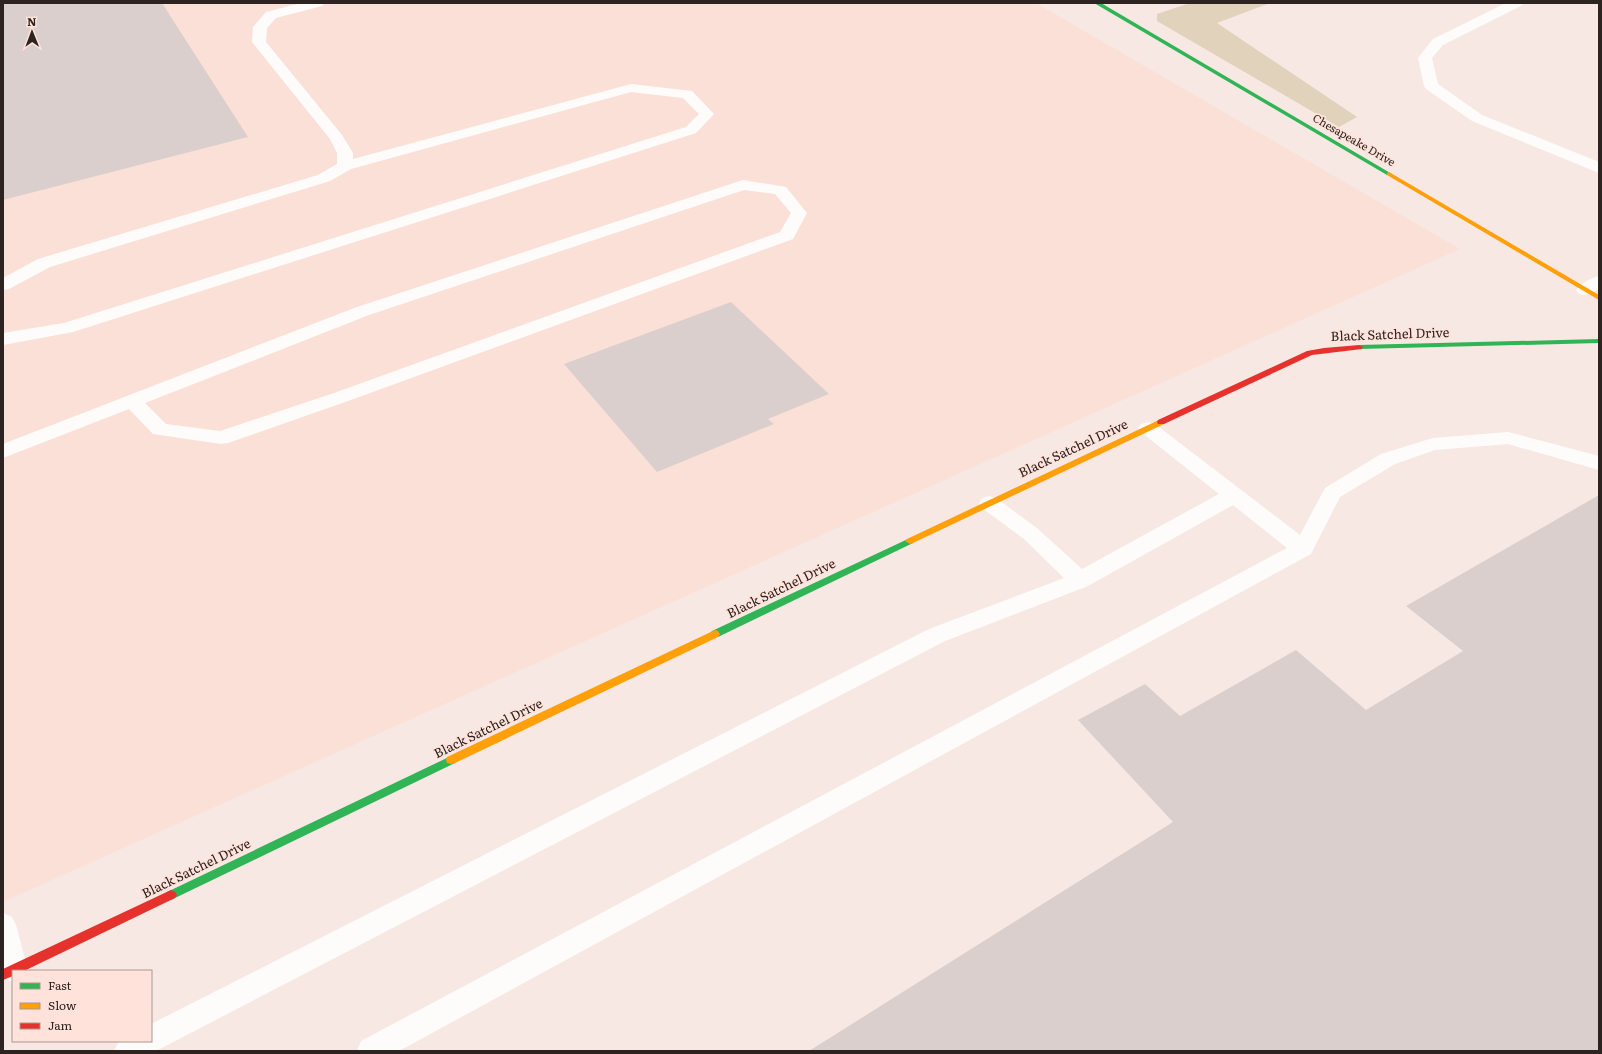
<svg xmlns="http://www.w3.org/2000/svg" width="1602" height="1054" viewBox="0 0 1602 1054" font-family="Literata,serif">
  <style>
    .built { fill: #fbe0d8 }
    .green { fill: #e1d2bb }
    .building { fill: #dbcfcd }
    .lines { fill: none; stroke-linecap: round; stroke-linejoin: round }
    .lane { fill: #fefcfb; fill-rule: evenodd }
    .fast { fill: #30b455; fill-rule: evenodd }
    .slow { fill: #ff9f0a; fill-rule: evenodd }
    .jam { fill: #e5322d; fill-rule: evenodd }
    .labels { text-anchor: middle; stroke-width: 3.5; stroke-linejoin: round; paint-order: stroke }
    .far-street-label { font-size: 11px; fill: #2d2320; stroke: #ffe3db }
    .street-label { font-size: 13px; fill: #2d2320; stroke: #ffe3db }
  </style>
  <rect width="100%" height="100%" fill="#f7e8e3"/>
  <path class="built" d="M 3,3 L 1036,3 L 1460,249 L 3,902 Z"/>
  <path class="green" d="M 1190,3 L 1270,3 L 1217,23 L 1357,117 L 1339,127 L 1157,21 L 1157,14 Z"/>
  <path class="building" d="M 3,3 L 162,3 L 248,137 L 3,200 Z
    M 731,302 L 829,394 L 768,419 L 774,424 L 657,472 L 564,364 Z
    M 1599,495 L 1599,1051 L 809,1051 L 1173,822 L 1078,720 L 1145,684 L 1180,716 L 1296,650 L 1366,710 L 1463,651 L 1406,606 Z"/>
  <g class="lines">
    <path class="lane" d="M 301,3 L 324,3 L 322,6 L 276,18 L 267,28 L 266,42 L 342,135 L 353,153 L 353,159 L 631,84 L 692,91 L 714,114 L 696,133 L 73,332 L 3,345 L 3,333 L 64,323 L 686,127 L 699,114 L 683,98 L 631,92 L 351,169 L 330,181 L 50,267 L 9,289 L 3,290 L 3,278 L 38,259 L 318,175 L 337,164 L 337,153 L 330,139 L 252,42 L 253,27 L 266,12 Z
      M 1506,3 L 1523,3 L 1521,6 L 1443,45 L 1432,58 L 1438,84 L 1482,115 L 1599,162 L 1599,173 L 1472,121 L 1426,89 L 1424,86 L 1418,58 L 1433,39 Z
      M 743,180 L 786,187 L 807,213 L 793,239 L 348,401 L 228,443 L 221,444 L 153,434 L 129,409 L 3,458 L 3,444 L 357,307 ZM 744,190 L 775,194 L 791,213 L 780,232 L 334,393 L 220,431 L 166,424 L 145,403 L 369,315 Z
      M 1599,276 L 1599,289 C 1592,293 1587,296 1579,294 L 1576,290 C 1581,283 1591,278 1599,276 Z
      M 1148,422 L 1155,424 L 1300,535 L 1325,488 L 1381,454 L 1433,438 L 1508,432 L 1599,456 L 1599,470 L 1508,444 L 1435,450 L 1395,464 L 1340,497 L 1311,554 L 399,1051 L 357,1051 L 361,1041 L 1287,548 L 1233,505 L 1088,586 L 945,641 L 156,1051 L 114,1051 L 119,1041 L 151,1041 L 151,1024 L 929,629 L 1064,578 L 1024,539 L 982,508 L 979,503 L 982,498 L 989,496 L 996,498 L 1038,529 L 1082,569 L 1219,494 L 1141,432 L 1138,428 L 1141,424 Z
      M 3,913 L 12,917 L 16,925 L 28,970 L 13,971 L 13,982 L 4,979 L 3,976 Z"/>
    <path class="fast" d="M 1094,3 L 1101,3 L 1392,174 L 1391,175 L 1387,175 Z
      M 1599,339 L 1599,343 L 1359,349 L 1355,347 L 1359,345 Z
      M 910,538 L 915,541 L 913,543 L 718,637 L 712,637 L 710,634 L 712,631 Z
      M 451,756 L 455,757 L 456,760 L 455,763 L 175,898 L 171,900 L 167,898 L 165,895 L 167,892 Z"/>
    <path class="slow" d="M 1389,172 L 1599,295 L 1599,300 L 1387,175 L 1387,173 Z
      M 1161,419 L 1165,422 L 1164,424 L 913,543 L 910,544 L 905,541 L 907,539 Z
      M 715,630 L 718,631 L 720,634 L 718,637 L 455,763 L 451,764 L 447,763 L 446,760 L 447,757 Z"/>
    <path class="jam" d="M 1359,345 L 1363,347 L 1362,349 L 1312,355 L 1164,424 L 1158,424 L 1157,422 L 1158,420 L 1307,351 L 1324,348 Z
      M 171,890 L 175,892 L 177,895 L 175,898 L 24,971 L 13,971 L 13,976 L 3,980 L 3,969 Z"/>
  </g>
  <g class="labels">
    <g class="far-street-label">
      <text transform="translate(1354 140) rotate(30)" y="4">Chesapeake Drive</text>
    </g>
    <g class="street-label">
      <text transform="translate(1390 334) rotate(-2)" y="5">Black Satchel Drive</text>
      <text transform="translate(1073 448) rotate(-25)" y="5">Black Satchel Drive</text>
      <text transform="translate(781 588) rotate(-26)" y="5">Black Satchel Drive</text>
      <text transform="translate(488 728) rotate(-26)" y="5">Black Satchel Drive</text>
      <text transform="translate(196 868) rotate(-26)" y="5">Black Satchel Drive</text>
    </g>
  </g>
  <rect width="1602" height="1054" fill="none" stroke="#2d2320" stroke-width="8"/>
  <rect x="12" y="970" width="140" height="72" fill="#ffe3db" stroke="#ab9690"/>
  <rect x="20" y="983" width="20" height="6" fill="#30b455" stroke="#ab9690"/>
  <text x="48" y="990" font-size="12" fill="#2d2320">Fast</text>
  <rect x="20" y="1003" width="20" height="6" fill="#ff9f0a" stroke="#ab9690"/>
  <text x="48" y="1010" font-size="12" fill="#2d2320">Slow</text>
  <rect x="20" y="1023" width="20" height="6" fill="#e5322d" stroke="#ab9690"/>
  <text x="48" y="1030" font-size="12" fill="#2d2320">Jam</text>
  <g transform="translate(32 32) rotate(359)" stroke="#ffe3db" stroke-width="3" paint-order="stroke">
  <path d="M0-3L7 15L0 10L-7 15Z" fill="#2d2320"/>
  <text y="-6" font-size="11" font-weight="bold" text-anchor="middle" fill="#2d2320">N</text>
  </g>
</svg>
